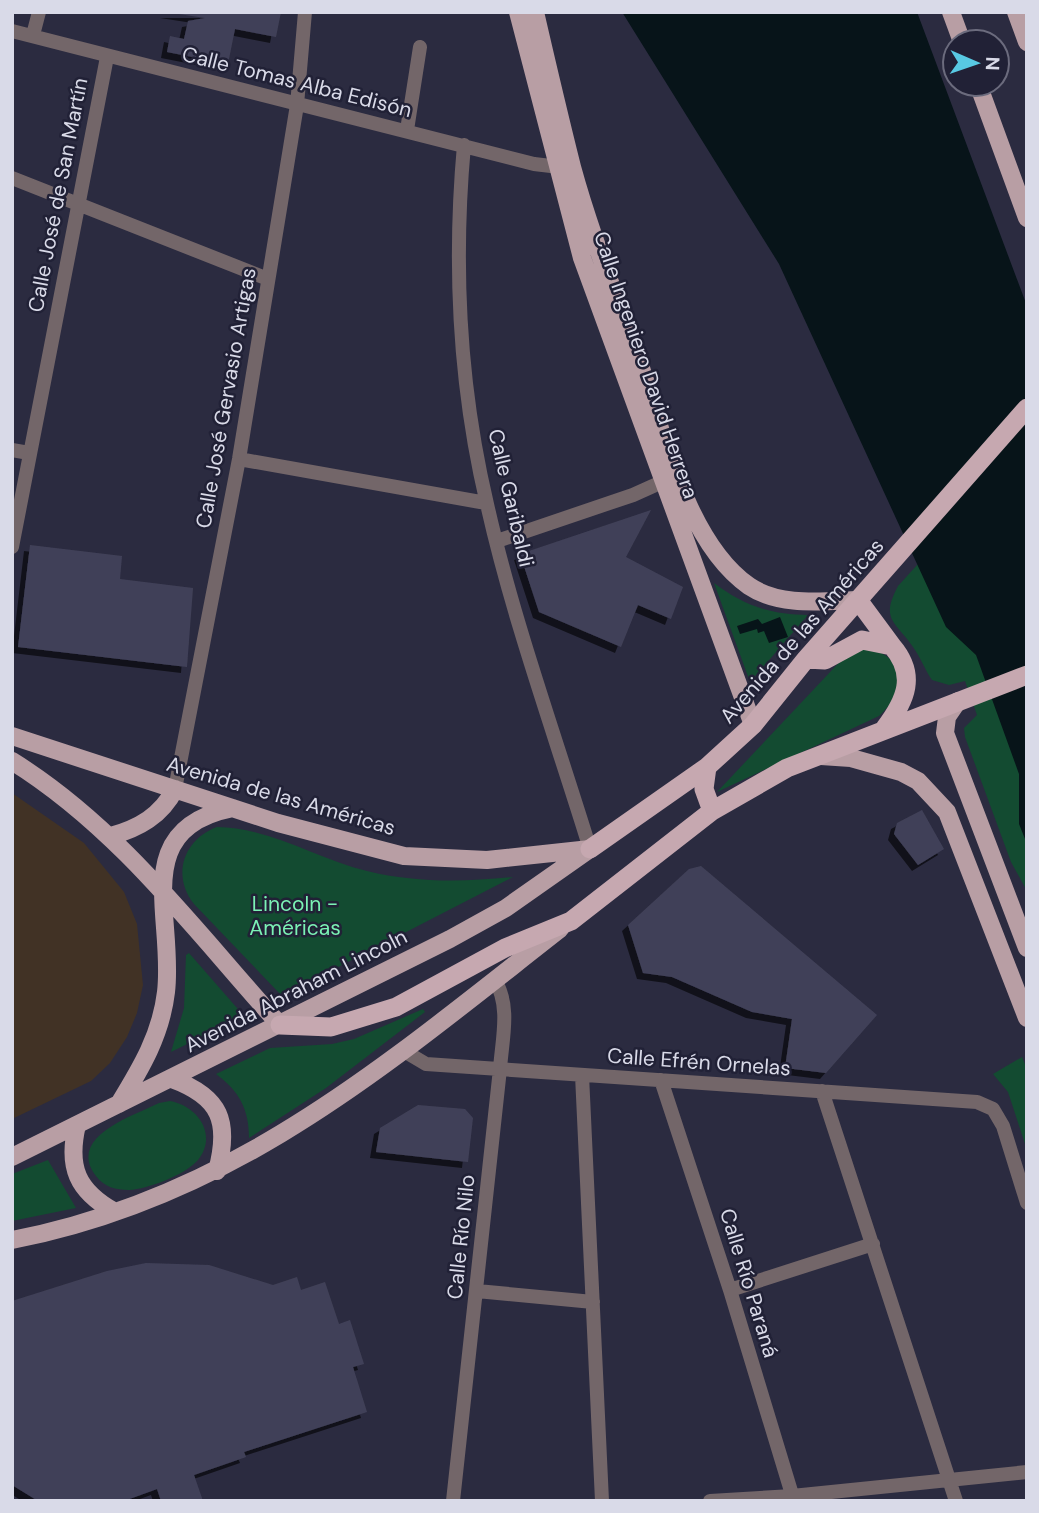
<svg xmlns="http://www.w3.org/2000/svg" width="1039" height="1513" viewBox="0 0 1039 1513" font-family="'DM Sans',sans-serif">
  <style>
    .commercial { fill: #413225 }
    .green { fill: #134b31 }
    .water { fill: #071419 }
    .building { fill: #414158; filter: url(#shadow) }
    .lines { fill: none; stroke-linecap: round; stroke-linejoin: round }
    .minor { stroke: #736669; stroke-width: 14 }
    .primary { stroke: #b89ea4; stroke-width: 18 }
    .trunk { stroke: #c6a8b0; stroke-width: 19 }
    .labels { text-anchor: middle; stroke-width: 5; stroke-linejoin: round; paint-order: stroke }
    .street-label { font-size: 21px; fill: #d9dae8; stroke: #212136 }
    .park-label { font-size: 21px; fill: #7bf2b5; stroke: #212136 }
  </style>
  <defs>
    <filter id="shadow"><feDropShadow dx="-6" dy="6" stdDeviation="0" flood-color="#0009"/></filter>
  </defs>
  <rect width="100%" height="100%" fill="#2b2b40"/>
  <path class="commercial" d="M 12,793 L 84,843 L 124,892 L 137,924 L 143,985 L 137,1013 L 127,1037 L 110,1063 L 91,1081 L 12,1119 Z"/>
  <path class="green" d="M 1027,444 L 1027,891 L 1011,862 L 965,737 L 964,728 L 977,715 L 965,681 L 949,685 L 932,680 C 925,670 921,658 913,647 C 895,621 880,620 898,586 Z
    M 714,583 C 743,605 771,615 808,615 L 750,682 Z
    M 862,648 C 906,653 909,689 879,716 L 717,792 L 848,653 Z
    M 217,827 C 268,827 318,859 367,871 C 416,883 464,882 513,877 L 282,996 L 194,904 C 171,875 184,839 217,827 Z
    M 189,953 L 244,1016 L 171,1052 L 184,1008 L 186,955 Z
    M 423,1009 L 425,1012 L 326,1088 L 249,1138 C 249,1109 239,1091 216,1074 L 270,1048 L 332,1044 L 354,1039 Z
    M 1022,1057 L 1027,1069 L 1027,1150 L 1008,1092 L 993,1074 Z
    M 170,1101 C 198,1106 218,1135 198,1160 C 185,1175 148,1189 129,1190 C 116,1190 104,1187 96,1176 C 66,1137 133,1116 159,1103 Z
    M 48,1160 L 76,1208 L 12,1221 L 12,1174 Z"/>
  <path class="water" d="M 622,12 L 917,12 L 1027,306 L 1027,844 L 1019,824 L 1019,774 L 976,655 L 946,627 L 779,264 Z
    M 780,617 L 788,637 L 769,643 L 764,631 L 758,633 L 757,629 L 740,634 L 737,626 L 758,619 L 762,624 Z"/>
  <path class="building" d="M 166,12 L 281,12 L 276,37 L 235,29 L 228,64 L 167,52 L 170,36 L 184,39 L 188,21 L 205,18 Z
    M 651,510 L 626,557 L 683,587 L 671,619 L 638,605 L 621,647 L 539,612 L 520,554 Z
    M 30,545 L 122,556 L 120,579 L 193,588 L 187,667 L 18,647 Z
    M 922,810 L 944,849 L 918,865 L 894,834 L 897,823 Z
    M 701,866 L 877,1015 L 826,1073 L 785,1068 L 792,1019 L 752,1012 L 672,977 L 643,973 L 628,925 L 689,869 Z
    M 418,1105 L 465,1109 L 473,1118 L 468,1162 L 376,1152 L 380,1128 Z
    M 146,1263 L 209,1265 L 273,1285 L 297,1277 L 301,1290 L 325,1282 L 339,1324 L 350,1320 L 364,1364 L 353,1367 L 367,1412 L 244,1452 L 246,1457 L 194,1475 L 203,1501 L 161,1501 L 157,1489 L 124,1501 L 38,1501 L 12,1485 L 12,1301 L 107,1271 Z"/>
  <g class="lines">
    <path class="minor" d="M 12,31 L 534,164 L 568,168
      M 33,35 L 39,12
      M 407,130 L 420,47
      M 464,145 C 453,266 459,385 487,504 C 513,620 555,735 590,849
      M 12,178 L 268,279
      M 12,450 L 29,453
      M 239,459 L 486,503
      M 497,541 L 633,495 L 673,477
      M 12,547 L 107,57
      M 175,789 L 239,459 L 297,105 L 305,12
      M 404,1051 L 426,1064 L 977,1102 L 993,1109 L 1003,1126 L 1027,1203
      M 582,1075 L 602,1501
      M 661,1080 L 730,1290 L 794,1501
      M 822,1091 L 956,1501
      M 730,1290 L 873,1244
      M 477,1291 L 593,1302
      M 453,1501 L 500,1069 C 502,1039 511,1007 495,980
      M 710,1501 L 792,1496 L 1027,1472"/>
    <path class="primary" d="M 518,12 L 582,258 L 753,725
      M 535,12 C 547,64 559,115 572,167 C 590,233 616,297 639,362 C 663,432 686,542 749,586 C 780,607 823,601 858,600
      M 951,12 L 962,42
      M 1016,12 L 1027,42
      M 978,84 L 1027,218
      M 958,701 L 947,717 L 945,733 L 1027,948
      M 12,736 L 278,823 L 404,856 L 487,860 L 590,849
      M 821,756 L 851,758 L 901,772 L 918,781 L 947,812 L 1027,1018
      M 12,761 C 120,828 196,932 280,1025
      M 111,836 C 139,828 161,816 175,789
      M 172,1079 C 221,1097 230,1122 217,1171
      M 119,1104 C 141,1068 161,1035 166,992 C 175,916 128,829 233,808
      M 77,1125 C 67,1167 77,1191 115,1212
      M 12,1157 L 450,939 L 506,908 L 590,849
      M 12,1240 C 235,1197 387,1064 560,929"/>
    <path class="trunk" d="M 858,600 L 892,646
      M 806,659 L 825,660 L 862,640 L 892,646 C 917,675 906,700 885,728
      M 707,767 L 704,789 L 712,811
      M 590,849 L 707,767 L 753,725 L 806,659 L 1027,408
      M 280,1025 L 331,1027 L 396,1007 L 505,948 L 571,921 L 712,811 L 787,768 L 1027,675"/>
  </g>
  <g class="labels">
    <g class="street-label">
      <text transform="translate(297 82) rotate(14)" y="7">Calle Tomas Alba Edisón</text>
      <text transform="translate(58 195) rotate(-79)" y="7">Calle José de San Martín</text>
      <text transform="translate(646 365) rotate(71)" y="7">Calle Ingeniero David Herrera</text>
      <text transform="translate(226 398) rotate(-80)" y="7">Calle José Gervasio Artigas</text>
      <text transform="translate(511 498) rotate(77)" y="7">Calle Garibaldi</text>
      <text transform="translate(802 631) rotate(-49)" y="7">Avenida de las Américas</text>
      <text transform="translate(281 796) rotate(16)" y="7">Avenida de las Américas</text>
      <text transform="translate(296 991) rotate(-27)" y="7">Avenida Abraham Lincoln</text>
      <text transform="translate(699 1062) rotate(4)" y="7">Calle Efrén Ornelas</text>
      <text transform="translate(461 1237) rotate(-84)" y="7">Calle Río Nilo</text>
      <text transform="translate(749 1283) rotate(73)" y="7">Calle Río Paraná</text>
    </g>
    <g class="park-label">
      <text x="295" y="911">Lincoln -<tspan x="295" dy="24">Américas</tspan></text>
    </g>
  </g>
  <rect width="1039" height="1513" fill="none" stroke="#d9dae8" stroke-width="28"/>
  <g transform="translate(976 63) rotate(92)"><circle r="33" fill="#212136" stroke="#6b6b7d" stroke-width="2"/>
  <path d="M0-5L12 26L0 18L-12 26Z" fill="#58c9e3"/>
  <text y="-10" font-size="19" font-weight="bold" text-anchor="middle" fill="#d9dae8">N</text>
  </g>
</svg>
